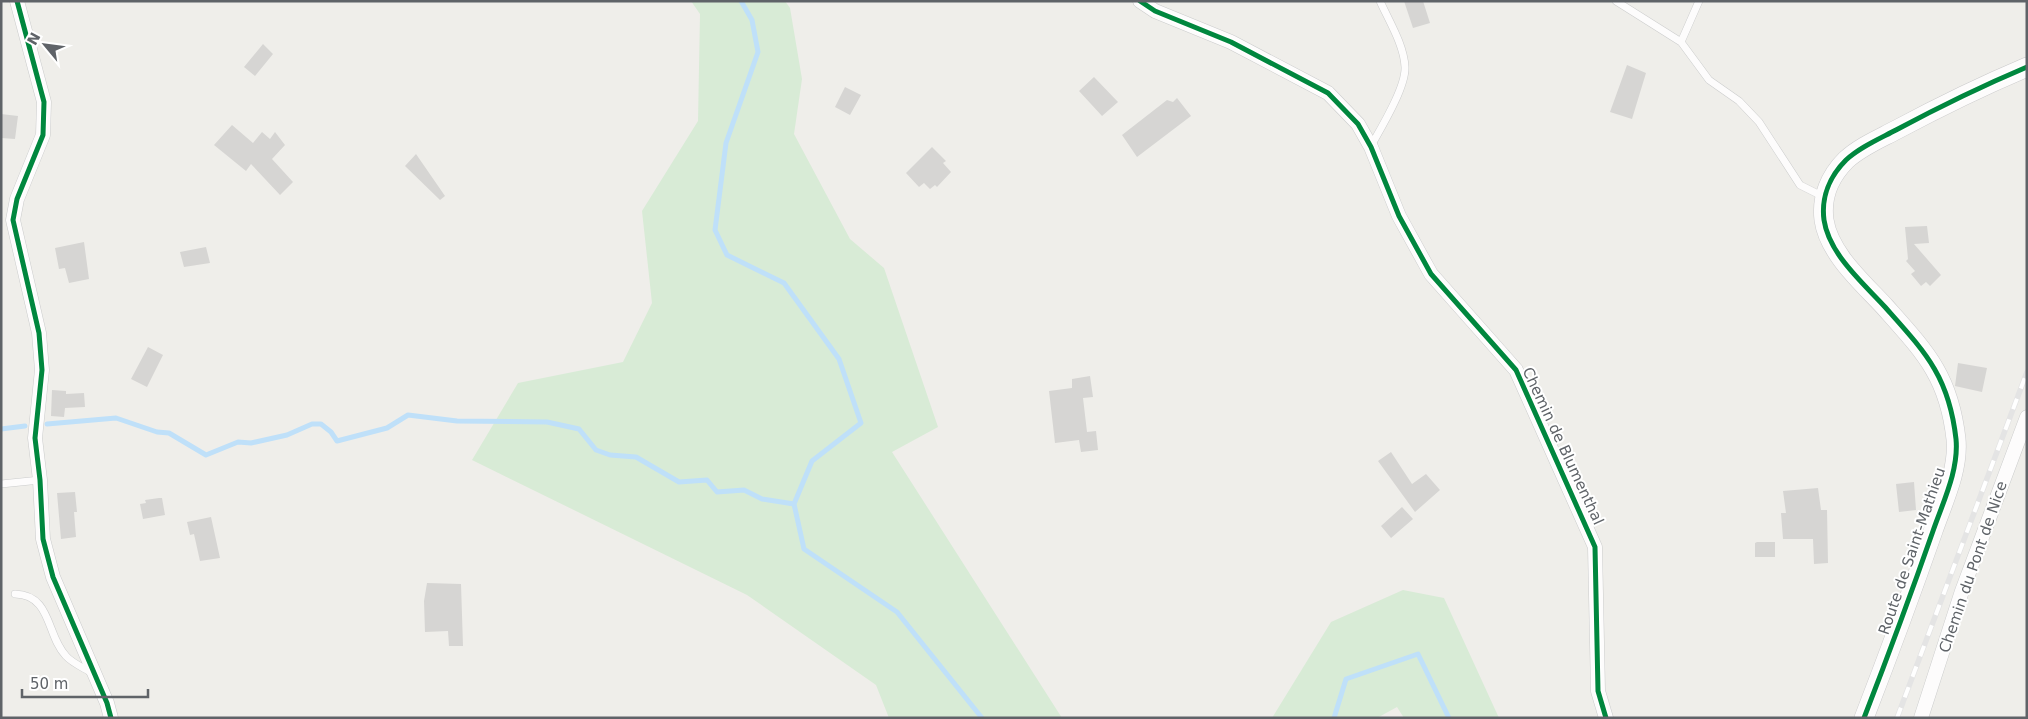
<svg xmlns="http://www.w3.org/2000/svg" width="2028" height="719" viewBox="0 0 2028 719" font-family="'DejaVu Sans',sans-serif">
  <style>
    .green { fill: #d8ebd6 }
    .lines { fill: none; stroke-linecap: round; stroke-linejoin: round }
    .stream { stroke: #bfe0f9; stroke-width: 5 }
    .building { fill: #d6d5d3 }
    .lane-casing { stroke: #cbcccc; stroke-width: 8 }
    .street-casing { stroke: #cbcccc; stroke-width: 15 }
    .secondary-casing { stroke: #cacacb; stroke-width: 20 }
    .lane { stroke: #fdfcfc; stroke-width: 7 }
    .street { stroke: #fdfcfc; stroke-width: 14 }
    .secondary { stroke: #fdfcfc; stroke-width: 19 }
    .rail-casing { stroke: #e4e4e4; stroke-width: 5.5 }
    .rail { stroke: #fff; stroke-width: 4; stroke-dasharray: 11; stroke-linecap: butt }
    .cycleway-casing { stroke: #fff; stroke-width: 8 }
    .cycleway { stroke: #00873e; stroke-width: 5 }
    .labels { text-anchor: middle; stroke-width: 4; stroke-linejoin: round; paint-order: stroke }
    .street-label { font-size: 15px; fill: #5f6368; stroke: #fff }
  </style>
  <rect width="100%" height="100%" fill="#efeeea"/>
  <path class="green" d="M 691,1 L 785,1 L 790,8 L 802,79 L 794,134 L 850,239 L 884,268 L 938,427 L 892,452 L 1062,718 L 889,718 L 876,685 L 747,595 L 472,460 L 518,383 L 623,362 L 652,303 L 642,211 L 698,121 L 700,14 Z
    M 1403,590 L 1444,598 L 1499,718 L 1404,718 L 1397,707 L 1377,718 L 1272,718 L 1331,622 Z"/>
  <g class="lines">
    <path class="stream" d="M 741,1 L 752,20 L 758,52 L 726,143 L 715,230 L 727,255 L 784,283 L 839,359 L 861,423 L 812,461 L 794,504 L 804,549 L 897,612 L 982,718
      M 47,424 L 116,418 L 157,432 L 169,433 L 206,455 L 238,442 L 251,443 L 287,435 L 312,424 L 321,424 L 331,432 L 337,441 L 387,428 L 408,415 L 457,421 L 547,422 L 579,429 L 596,450 L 610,455 L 636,457 L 679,482 L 707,480 L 717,492 L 744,490 L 762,499 L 794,504
      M 1,429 L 25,426
      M 1334,718 L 1346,679 L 1418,654 L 1449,718"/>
  </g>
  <path class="building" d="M 1404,1 L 1423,1 L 1430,23 L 1413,28 Z
    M 263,44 L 273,54 L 255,76 L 244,67 Z
    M 1627,65 L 1646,73 L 1632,119 L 1610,112 Z
    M 1094,77 L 1118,102 L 1102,116 L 1079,91 Z
    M 845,87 L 861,95 L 850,115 L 835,107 Z
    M 1177,98 L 1191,116 L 1137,157 L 1122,135 L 1167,100 L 1173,102 Z
    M 1,114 L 18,116 L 15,139 L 1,138 Z
    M 232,125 L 253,143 L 262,132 L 270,139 L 275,132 L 285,145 L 272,159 L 293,182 L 280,195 L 251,164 L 246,171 L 214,145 Z
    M 932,147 L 946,161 L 943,163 L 951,172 L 937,187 L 935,185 L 930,189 L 924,183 L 919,187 L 906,173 Z
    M 416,154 L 445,196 L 440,200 L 405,166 Z
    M 1927,226 L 1929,243 L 1914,244 L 1941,275 L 1930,286 L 1926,282 L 1921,286 L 1911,274 L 1915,271 L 1906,261 L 1908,259 L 1905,227 Z
    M 84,242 L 89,279 L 69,283 L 65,268 L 59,269 L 55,248 Z
    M 206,247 L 210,263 L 184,267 L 180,252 Z
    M 148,347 L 163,355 L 147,387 L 131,379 Z
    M 1958,363 L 1987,368 L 1982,392 L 1955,386 Z
    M 1090,376 L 1093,397 L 1083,398 L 1087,432 L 1096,431 L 1098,450 L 1081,452 L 1079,440 L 1055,443 L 1049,391 L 1072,388 L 1072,379 Z
    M 52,390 L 66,391 L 66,394 L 84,393 L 85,407 L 65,408 L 64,417 L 51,416 Z
    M 1391,452 L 1412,484 L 1426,474 L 1440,490 L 1415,512 L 1378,461 Z
    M 1914,482 L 1916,510 L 1899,512 L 1896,484 Z
    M 1818,488 L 1821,510 L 1827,510 L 1828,563 L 1814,564 L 1813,539 L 1783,539 L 1781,513 L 1786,513 L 1783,491 Z
    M 75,492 L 77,512 L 74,512 L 76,537 L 61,539 L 57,493 Z
    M 159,498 L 162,498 L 165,515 L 143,519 L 140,504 L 146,503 L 145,500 Z
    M 1402,507 L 1413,519 L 1391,538 L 1381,526 Z
    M 211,517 L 220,558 L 200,561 L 194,534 L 190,535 L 187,522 Z
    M 1757,542 L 1775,542 L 1775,557 L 1755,557 L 1755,543 Z
    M 427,583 L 461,584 L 463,646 L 449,646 L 448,631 L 425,632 L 424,601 Z"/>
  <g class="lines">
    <g class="lane-casing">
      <path id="lane" d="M 1616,1 L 1681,42 L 1709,80 L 1739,101 L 1759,122 L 1800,185 L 1824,197
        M 1681,42 L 1699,1
        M 1371,146 C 1381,128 1406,87 1405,67 C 1404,45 1389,21 1380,1
        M 1,484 L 40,480
        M 15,594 C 52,595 46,635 66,656 C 72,663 84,668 92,673"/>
    </g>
    <g class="street-casing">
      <path id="street" d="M 17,1 L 44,102 L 43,135 L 17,199 L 13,220 L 39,333 L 42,370 L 35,438 L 40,480 L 43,539 L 53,577 L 107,703 L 111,718
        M 1140,1 L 1155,11 L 1231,42 L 1328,93 L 1358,124 L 1371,147 L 1399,216 L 1431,274 L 1516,370 L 1595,547 L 1598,691 L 1606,718
        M 1921,718 L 1962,591 L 2027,417"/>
    </g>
    <g class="secondary-casing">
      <path id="secondary" d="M 1864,718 C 1888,656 1911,594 1933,531 C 1943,502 1959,470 1956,439 C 1949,376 1925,352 1885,307 C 1863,283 1829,254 1824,220 C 1821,197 1830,176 1846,160 C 1860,147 1879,139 1896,130 C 1939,107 1982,86 2027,67"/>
    </g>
    <use href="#lane" class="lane"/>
    <use href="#street" class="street"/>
    <use href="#secondary" class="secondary"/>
    <g class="rail-casing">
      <path id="rail" d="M 1897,718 L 2027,372"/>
    </g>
    <use href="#rail" class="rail"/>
    <g class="cycleway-casing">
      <path id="cycleway" d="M 17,1 L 44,102 L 43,135 L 17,199 L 13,220 L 39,333 L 42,370 L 35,438 L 40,480 L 43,539 L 53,577 L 107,703 L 111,718
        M 1140,1 L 1155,11 L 1231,42 L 1328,93 L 1358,124 L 1371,147 L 1399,216 L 1431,274 L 1516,370 L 1595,547 L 1598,691 L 1606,718
        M 1864,718 C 1888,656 1911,594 1933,531 C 1943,502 1959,470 1956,439 C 1949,376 1925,352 1885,307 C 1863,283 1829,254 1824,220 C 1821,197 1830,176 1846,160 C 1860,147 1879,139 1896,130 C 1939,107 1982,86 2027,67"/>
    </g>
    <use href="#cycleway" class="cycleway"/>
  </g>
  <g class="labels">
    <g class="street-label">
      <text transform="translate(1563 446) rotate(65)" y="5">Chemin de Blumenthal</text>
      <text transform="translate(1912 551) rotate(-71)" y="5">Route de Saint-Mathieu</text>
      <text transform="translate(1973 567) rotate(-71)" y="5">Chemin du Pont de Nice</text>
    </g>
  </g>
  <rect width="2028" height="719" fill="none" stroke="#5f6368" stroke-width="5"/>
  <g transform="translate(45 45) rotate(299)" stroke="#ffffff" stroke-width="4" paint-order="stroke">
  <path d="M0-4L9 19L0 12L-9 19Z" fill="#5f6368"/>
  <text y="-8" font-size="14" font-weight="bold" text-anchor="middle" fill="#5f6368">N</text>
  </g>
  <path d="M22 689v8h126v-8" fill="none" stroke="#5f6368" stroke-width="2.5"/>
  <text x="30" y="689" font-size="15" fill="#5f6368" stroke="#ffffff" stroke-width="4" paint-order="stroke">50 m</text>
</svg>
